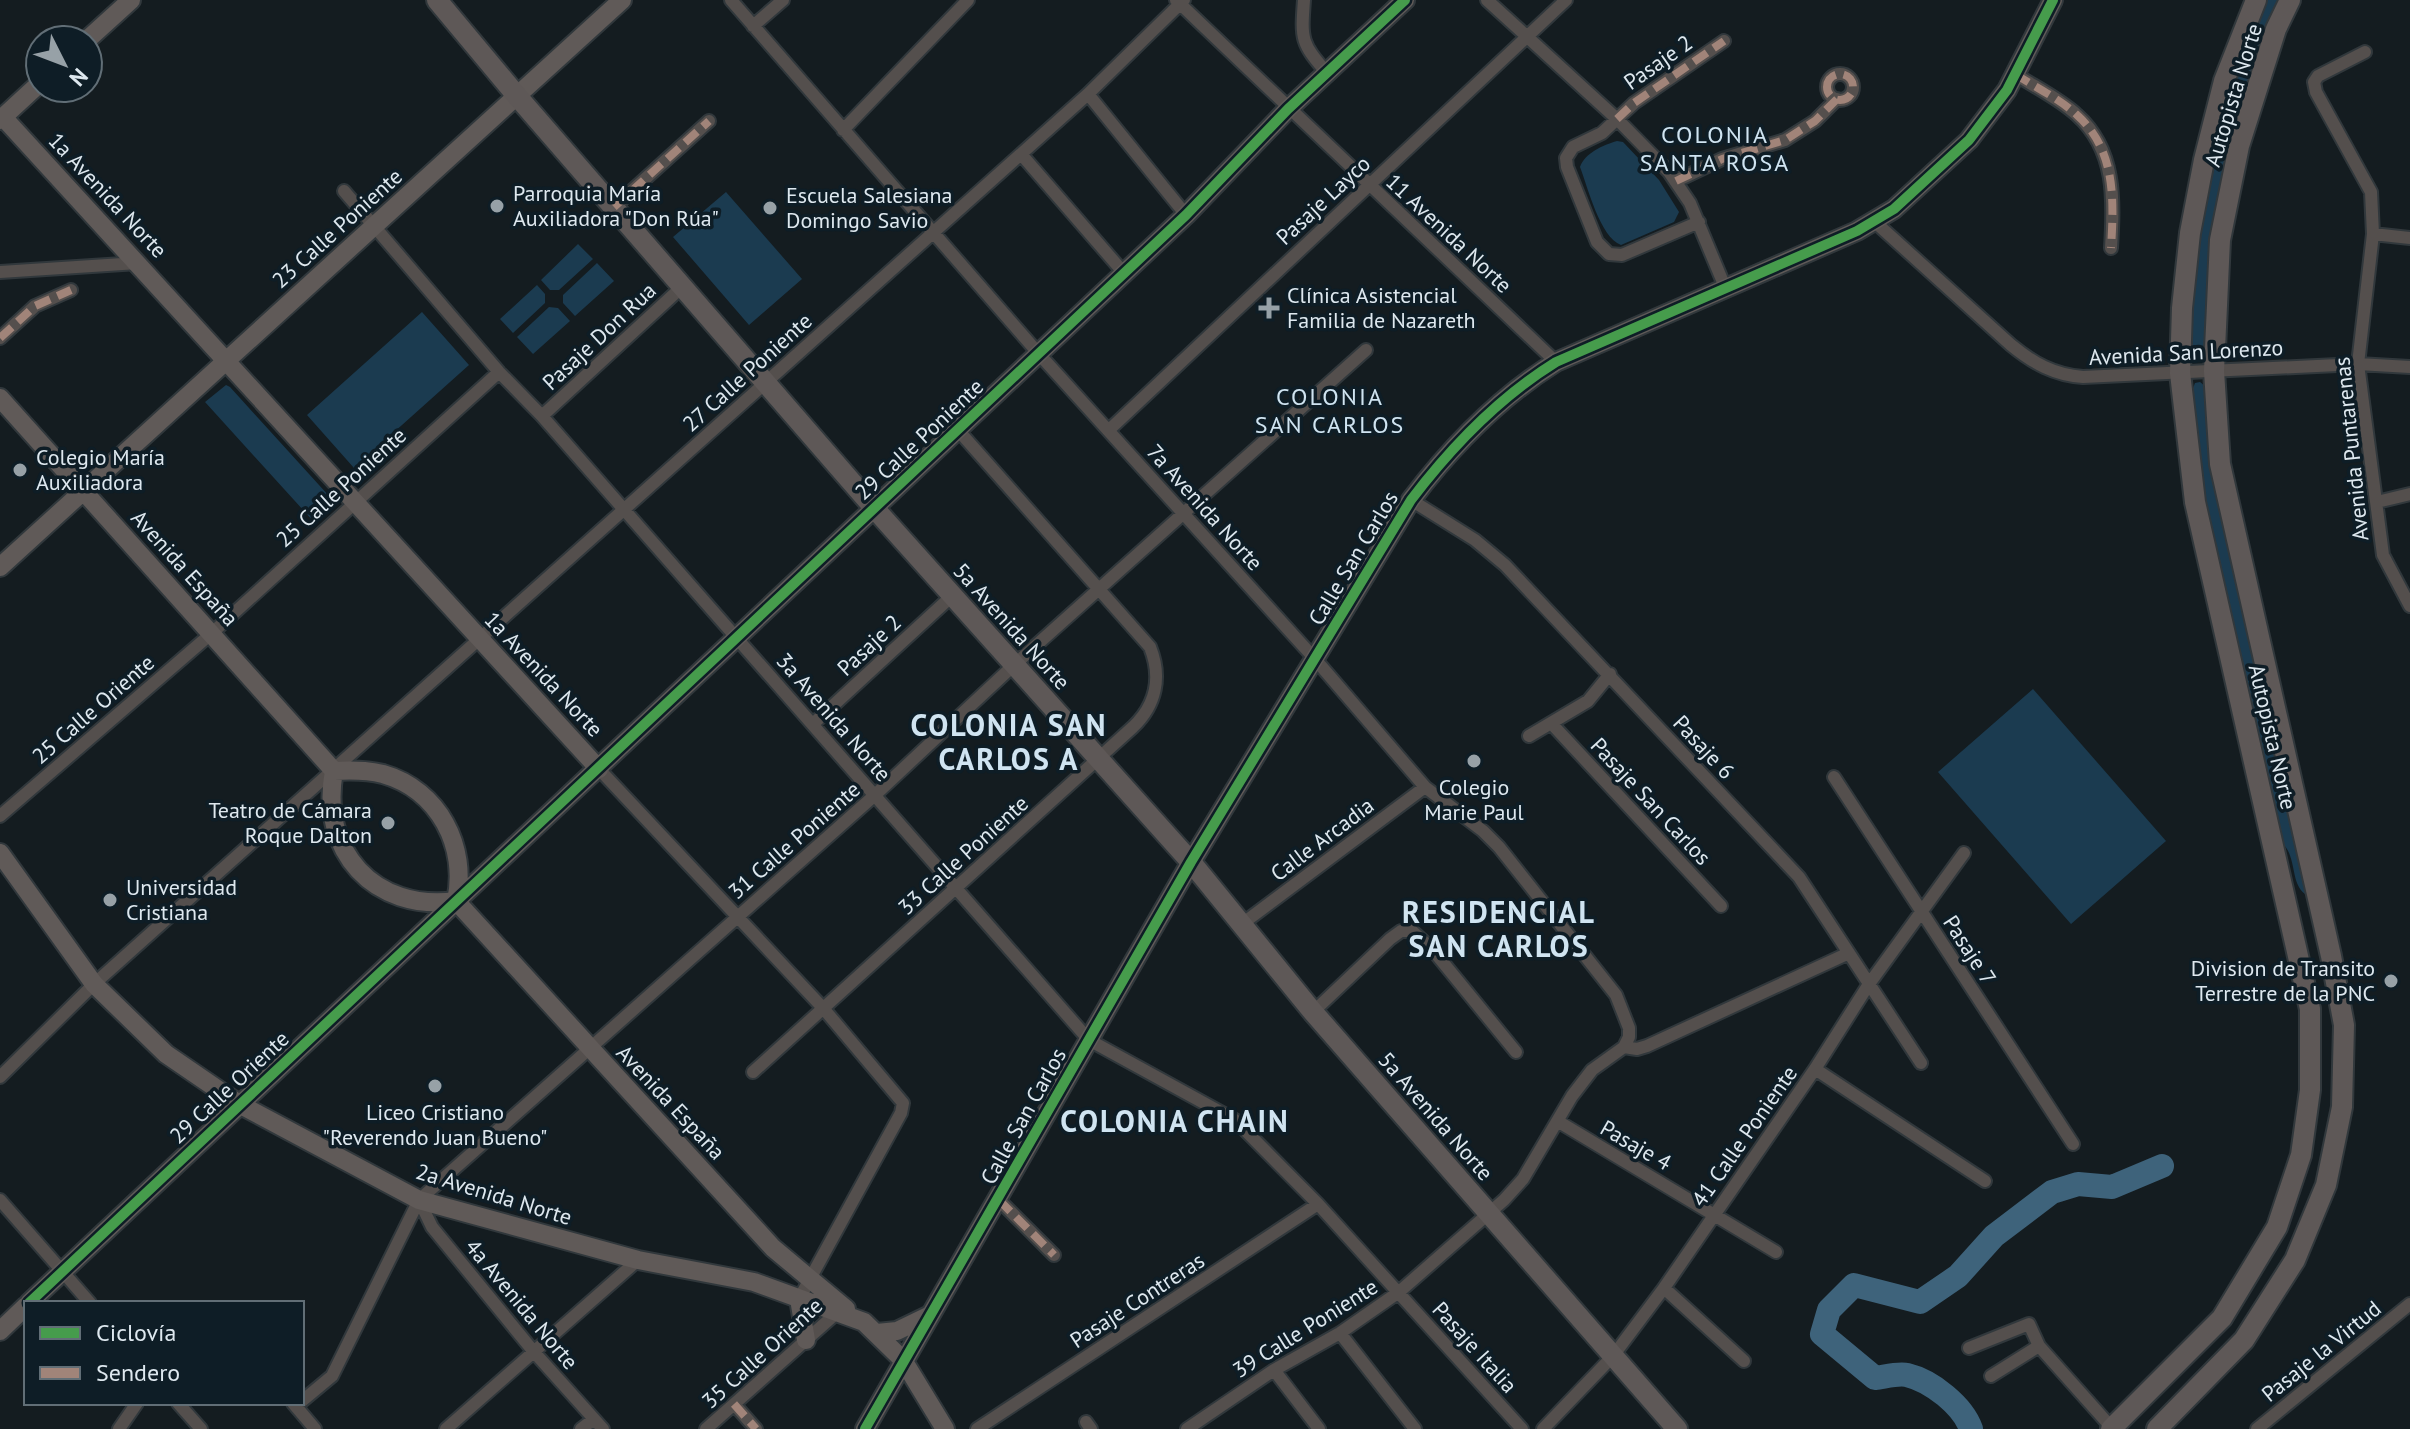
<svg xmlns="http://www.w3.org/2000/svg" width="2410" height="1429" viewBox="0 0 2410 1429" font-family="'PT Sans',sans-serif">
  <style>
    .green { fill: #1b3b50 }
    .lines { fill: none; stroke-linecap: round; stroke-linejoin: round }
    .river { stroke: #3e637b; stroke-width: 24 }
    .street-casing { stroke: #31383c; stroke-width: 16 }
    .secondary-casing { stroke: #31383c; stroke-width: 22 }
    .primary-casing { stroke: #31383c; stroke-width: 24 }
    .street { stroke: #544f4d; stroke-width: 12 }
    .secondary { stroke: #605a58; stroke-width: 18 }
    .primary { stroke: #5e5857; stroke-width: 20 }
    .quiet { stroke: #a18479; stroke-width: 8; stroke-dasharray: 16 8; stroke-linecap: butt }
    .cycleway-casing { stroke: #0e1d26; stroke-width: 15 }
    .cycleway { stroke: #469c4c; stroke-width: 10 }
    .poi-dot { fill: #97a1a7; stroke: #0e1d26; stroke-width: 3 }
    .labels { text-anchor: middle; stroke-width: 7; stroke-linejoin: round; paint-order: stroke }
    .street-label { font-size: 22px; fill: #dee8ef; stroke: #0e1d26 }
    .poi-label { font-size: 22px; fill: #dee8ef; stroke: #0e1d26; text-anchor: start }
    .neighbourhood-label { font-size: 24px; letter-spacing: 2px; fill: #d0e4f1; stroke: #0e1d26 }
    .district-label { font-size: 30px; font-weight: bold; letter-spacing: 2px; fill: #d0e4f1; stroke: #0e1d26 }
  </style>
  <rect width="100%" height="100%" fill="#141c20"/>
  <path class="green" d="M 2262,0 L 2278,0 C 2232,110 2211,226 2205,344 L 2196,351 L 2189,342 L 2197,247 L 2225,103 Z
    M 1617,141 L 1623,142 L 1659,180 L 1679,212 L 1674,222 L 1621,245 C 1600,237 1588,188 1580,167 C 1585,153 1603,145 1617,141 Z
    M 726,192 L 802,279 L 749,325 L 673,237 Z
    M 578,244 L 593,259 L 559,290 L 550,290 L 541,280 Z
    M 597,263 L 614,281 L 575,316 L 563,303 L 563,295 Z
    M 537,285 L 545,294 L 545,303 L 513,333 L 500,319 Z
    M 549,307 L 558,308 L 570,321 L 533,354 L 517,337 Z
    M 422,312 L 469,365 L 354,468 L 307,415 Z
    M 2200,382 L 2206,387 L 2307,893 L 2305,894 C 2290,883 2297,856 2282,843 L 2205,502 L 2192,391 L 2195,383 Z
    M 226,385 L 230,387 L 329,496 L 331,500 L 329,508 L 314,522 L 205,402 Z
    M 2033,689 L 2166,841 L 2071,924 L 1938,772 Z"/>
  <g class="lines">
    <path class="river" d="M 1971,1429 C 1963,1406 1932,1381 1907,1375 C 1898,1373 1884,1377 1875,1378 L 1822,1334 L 1829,1310 L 1854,1285 L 1920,1302 L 1958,1276 L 1994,1236 L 2052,1192 L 2078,1184 L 2112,1187 L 2162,1166"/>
    <g class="street-casing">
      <path id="street" d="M 731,0 L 1039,354 L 1315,659 L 1425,787 L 1483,831 L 1499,847 L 1616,995 L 1629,1028 L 1629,1037 L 1624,1047
        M 1176,0 L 1556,362
        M 1304,0 C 1301,40 1301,43 1327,73
        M 1487,0 L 1617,119 L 1669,172 L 1690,203 L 1725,287
        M 753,26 L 783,0
        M 2365,52 L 2318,76 L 2314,82 L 2316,92 L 2371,192 L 2373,234 L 2358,364 L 2383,555 L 2410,606
        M 2015,74 C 2035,87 2060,99 2077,115 C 2116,150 2114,200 2111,248
        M1827 87a13 13 0 1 1 26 0a13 13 0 1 1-26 0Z
        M 1088,94 L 1186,215
        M 843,130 L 968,0
        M 1021,154 L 1124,273
        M 1676,181 L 1722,159 L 1785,140 L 1815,121 L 1837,99
        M 344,191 L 499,372 L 542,416 L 1089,1040 L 1235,1120 L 1318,1204 L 1522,1429
        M 614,207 L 709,121
        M 1699,222 L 1622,255 L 1609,254 L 1597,242 L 1567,167 L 1566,158 L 1573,147 L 1602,133 L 1634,103 L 1724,41
        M 1875,222 L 2011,345 C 2033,363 2054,375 2083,377 L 2358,364 L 2410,367
        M 2373,234 L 2410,238
        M 0,272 L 138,263
        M 0,338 L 35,306 L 71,290
        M 542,416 L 683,286
        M 1110,429 L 1566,0
        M 1411,500 L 1475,540 L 1505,565 L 1799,877 L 1921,1063
        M 2377,502 L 2410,494
        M 1551,723 L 1721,906
        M 813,724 L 953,595
        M 1529,736 L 1588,701 L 1610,674
        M 599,769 L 823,1008 L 903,1103 L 901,1113 L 799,1299
        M 1834,777 L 2073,1144
        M 0,816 L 212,633 L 499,372
        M 1242,924 L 1425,787
        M 1313,1012 L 1390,939 L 1401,931 L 1412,931 L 1432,949 L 1516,1052
        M 1815,1069 L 1985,1181
        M 753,1072 L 1133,727 C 1156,705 1162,677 1150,647 L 958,430
        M 0,1077 L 94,984 L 1088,94 L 1184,0
        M 1559,1122 L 1776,1252
        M 0,1200 L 90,1303
        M 419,1200 L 432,1227 L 534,1352 L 603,1429
        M 999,1200 L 1054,1255
        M 1664,1288 L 1744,1361
        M 1340,1333 L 1415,1429
        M 1969,1348 L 2029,1324 L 2039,1346 L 2112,1428
        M 1274,1370 L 1319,1429
        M 1991,1376 L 2039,1346
        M 302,1401 L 332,1376 L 419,1200 L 875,795 L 1014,665 L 1366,350
        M 178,1403 L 201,1429
        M 293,1403 L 315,1429
        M 734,1404 L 756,1429
        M 1086,1422 L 1091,1429
        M 119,1429 L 137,1403
        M 446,1429 L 638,1260
        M 581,1429 L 594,1419
        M 706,1429 L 841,1309
        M 977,1429 L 1318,1204
        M 1187,1429 L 1274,1370 L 1340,1333 L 1399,1292 L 1504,1200 L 1523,1179 L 1572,1096 L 1592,1070 L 1624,1047 L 1637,1049 L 1647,1046 L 1849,953
        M 1543,1429 L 1613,1356 L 1664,1288 L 1815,1069 L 1869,984 L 1964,853
        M 2257,1429 L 2410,1304"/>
    </g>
    <g class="secondary-casing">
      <path id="secondary" d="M 87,40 L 131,0
        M 3,117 L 599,769
        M 0,120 L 40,83
        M 0,398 L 334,771
        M 0,567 L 622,0
        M 334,771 C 319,851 374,912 456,901
        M 334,771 C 351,770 367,770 383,774 C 439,790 468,847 456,901
        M 0,853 L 94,984 L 166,1054 L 239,1104 L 419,1200 L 638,1260 L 754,1282 L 864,1322 L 903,1360 L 945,1429
        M 456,901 L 773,1248 L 846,1309
        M 799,1299 L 806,1340
        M 29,1303 L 1186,215 L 1288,109 L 1405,0
        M 0,1331 L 26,1306
        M 877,1333 L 897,1331 L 928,1316
        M 865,1429 L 1191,862 L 1411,500 C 1452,446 1498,398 1556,362 L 1857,231 L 1894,209 L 1969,140 L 2007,90 L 2053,0"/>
    </g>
    <g class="primary-casing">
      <path id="primary" d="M 437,0 L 517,96 L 875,509 L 1191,862 L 1313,1012 L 1677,1429
        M 2111,1429 L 2222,1318 L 2277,1227 L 2301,1155 L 2310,1090 L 2310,1009 L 2195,502 L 2180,373 L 2182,308 L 2190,233 L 2204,160 L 2224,81 L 2256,0
        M 2157,1429 L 2244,1340 L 2295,1260 L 2326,1185 L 2342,1107 L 2344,1025 L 2331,956 L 2220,464 L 2214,371 L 2220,240 L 2239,146 L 2276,29 L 2290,0"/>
    </g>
    <use href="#street" class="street"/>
    <use href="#secondary" class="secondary"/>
    <use href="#primary" class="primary"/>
    <path class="quiet" d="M 2015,74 C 2035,87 2060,99 2077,115 C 2116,150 2114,200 2111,248
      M1827 87a13 13 0 1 1 26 0a13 13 0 1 1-26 0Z
      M 1617,119 L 1634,103 L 1724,41
      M 1676,181 L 1722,159 L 1785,140 L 1815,121 L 1837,99
      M 614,207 L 709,121
      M 0,338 L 35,306 L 71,290
      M 999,1200 L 1054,1255
      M 734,1404 L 756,1429"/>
    <g class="cycleway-casing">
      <path id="cycleway" d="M 29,1303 L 1186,215 L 1288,109 L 1405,0
        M 865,1429 L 1191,862 L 1411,500 C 1452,446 1498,398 1556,362 L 1857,231 L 1894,209 L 1969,140 L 2007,90 L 2053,0"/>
    </g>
    <use href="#cycleway" class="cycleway"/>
  </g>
  <g class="poi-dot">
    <circle cx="497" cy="206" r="8"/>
    <circle cx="770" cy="208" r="8"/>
    <path d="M1265 296h8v8h8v8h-8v8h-8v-8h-8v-8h8z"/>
    <circle cx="20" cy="470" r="8"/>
    <circle cx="1474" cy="761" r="8"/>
    <circle cx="388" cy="823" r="8"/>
    <circle cx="110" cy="900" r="8"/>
    <circle cx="2391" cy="981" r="8"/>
    <circle cx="435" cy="1086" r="8"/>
  </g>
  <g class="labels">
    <g class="street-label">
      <text transform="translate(1658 62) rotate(-35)" y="8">Pasaje 2</text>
      <text transform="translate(2233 95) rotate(-73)" y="8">Autopista Norte</text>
      <text transform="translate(108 195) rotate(47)" y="8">1a Avenida Norte</text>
      <text transform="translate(1323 200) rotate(-43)" y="8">Pasaje Layco</text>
      <text transform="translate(337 228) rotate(-42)" y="8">23 Calle Poniente</text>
      <text transform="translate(1449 233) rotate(43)" y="8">11 Avenida Norte</text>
      <text transform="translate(599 336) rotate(-43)" y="8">Pasaje Don Rua</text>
      <text transform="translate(2186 352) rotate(-3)" y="8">Avenida San Lorenzo</text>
      <text transform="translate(747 372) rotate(-42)" y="8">27 Calle Poniente</text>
      <text transform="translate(919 439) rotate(-43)" y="8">29 Calle Poniente</text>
      <text transform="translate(2351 449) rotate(-96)" y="8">Avenida Puntarenas</text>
      <text transform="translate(341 487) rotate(-42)" y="8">25 Calle Poniente</text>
      <text transform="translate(1205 507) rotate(48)" y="8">7a Avenida Norte</text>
      <text transform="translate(1353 558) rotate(-59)" y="8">Calle San Carlos</text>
      <text transform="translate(185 568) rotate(48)" y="8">Avenida España</text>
      <text transform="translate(1012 626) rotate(48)" y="8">5a Avenida Norte</text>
      <text transform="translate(869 645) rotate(-43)" y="8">Pasaje 2</text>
      <text transform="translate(544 674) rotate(47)" y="8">1a Avenida Norte</text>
      <text transform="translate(93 709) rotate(-41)" y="8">25 Calle Oriente</text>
      <text transform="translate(834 717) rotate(49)" y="8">3a Avenida Norte</text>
      <text transform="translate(2273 737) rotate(77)" y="8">Autopista Norte</text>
      <text transform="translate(1704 747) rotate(47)" y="8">Pasaje 6</text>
      <text transform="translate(1651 801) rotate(47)" y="8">Pasaje San Carlos</text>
      <text transform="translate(1322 839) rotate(-37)" y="8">Calle Arcadia</text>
      <text transform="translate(794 840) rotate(-41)" y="8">31 Calle Poniente</text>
      <text transform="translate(963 855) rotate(-42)" y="8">33 Calle Poniente</text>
      <text transform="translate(1970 950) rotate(57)" y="8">Pasaje 7</text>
      <text transform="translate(229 1087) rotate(-43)" y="8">29 Calle Oriente</text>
      <text transform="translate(671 1102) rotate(47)" y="8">Avenida España</text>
      <text transform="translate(1023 1116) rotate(-61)" y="8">Calle San Carlos</text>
      <text transform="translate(1436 1116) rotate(49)" y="8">5a Avenida Norte</text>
      <text transform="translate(1744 1136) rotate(-55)" y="8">41 Calle Poniente</text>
      <text transform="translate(1636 1145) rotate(30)" y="8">Pasaje 4</text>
      <text transform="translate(494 1194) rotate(17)" y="8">2a Avenida Norte</text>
      <text transform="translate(1137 1300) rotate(-33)" y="8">Pasaje Contreras</text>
      <text transform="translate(522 1304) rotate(50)" y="8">4a Avenida Norte</text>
      <text transform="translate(1305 1328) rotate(-32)" y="8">39 Calle Poniente</text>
      <text transform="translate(1475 1347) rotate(48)" y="8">Pasaje Italia</text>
      <text transform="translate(2321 1351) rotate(-39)" y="8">Pasaje la Virtud</text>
      <text transform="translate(762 1353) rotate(-42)" y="8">35 Calle Oriente</text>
    </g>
    <g class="poi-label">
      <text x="513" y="201">Parroquia María<tspan x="513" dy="25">Auxiliadora "Don Rúa"</tspan></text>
      <text x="786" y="203">Escuela Salesiana<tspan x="786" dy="25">Domingo Savio</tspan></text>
      <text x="1287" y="303">Clínica Asistencial<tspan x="1287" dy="25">Familia de Nazareth</tspan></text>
      <text x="36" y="465">Colegio María<tspan x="36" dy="25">Auxiliadora</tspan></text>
      <text x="1474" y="795" text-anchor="middle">Colegio<tspan x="1474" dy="25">Marie Paul</tspan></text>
      <text x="372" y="818" text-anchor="end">Teatro de Cámara<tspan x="372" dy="25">Roque Dalton</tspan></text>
      <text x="126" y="895">Universidad<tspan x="126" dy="25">Cristiana</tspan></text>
      <text x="2375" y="976" text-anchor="end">Division de Transito<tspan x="2375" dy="25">Terrestre de la PNC</tspan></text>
      <text x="435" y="1120" text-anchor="middle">Liceo Cristiano<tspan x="435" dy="25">"Reverendo Juan Bueno"</tspan></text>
    </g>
    <g class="neighbourhood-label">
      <text x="1715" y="143">COLONIA<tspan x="1715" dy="28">SANTA ROSA</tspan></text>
      <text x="1330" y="405">COLONIA<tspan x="1330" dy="28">SAN CARLOS</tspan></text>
    </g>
    <g class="district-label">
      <text x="1009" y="736">COLONIA SAN<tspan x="1009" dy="34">CARLOS A</tspan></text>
      <text x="1499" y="923">RESIDENCIAL<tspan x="1499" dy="34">SAN CARLOS</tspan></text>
      <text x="1175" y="1132">COLONIA CHAIN</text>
    </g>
  </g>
  <rect x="24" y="1301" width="280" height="104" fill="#0e1d26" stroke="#616e76" stroke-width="2"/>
  <rect x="40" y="1327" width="40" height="12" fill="#469c4c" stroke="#616e76" stroke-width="2"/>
  <text x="96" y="1341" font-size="24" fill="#dee8ef">Ciclovía</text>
  <rect x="40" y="1367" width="40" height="12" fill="#a18479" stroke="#616e76" stroke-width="2"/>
  <text x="96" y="1381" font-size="24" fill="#dee8ef">Sendero</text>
  <g transform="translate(64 64) rotate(132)"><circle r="38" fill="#0e1d26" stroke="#616e76" stroke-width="2"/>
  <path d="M0-6L14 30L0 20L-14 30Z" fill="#97a1a7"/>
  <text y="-12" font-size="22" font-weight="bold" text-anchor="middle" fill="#dee8ef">N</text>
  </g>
</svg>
